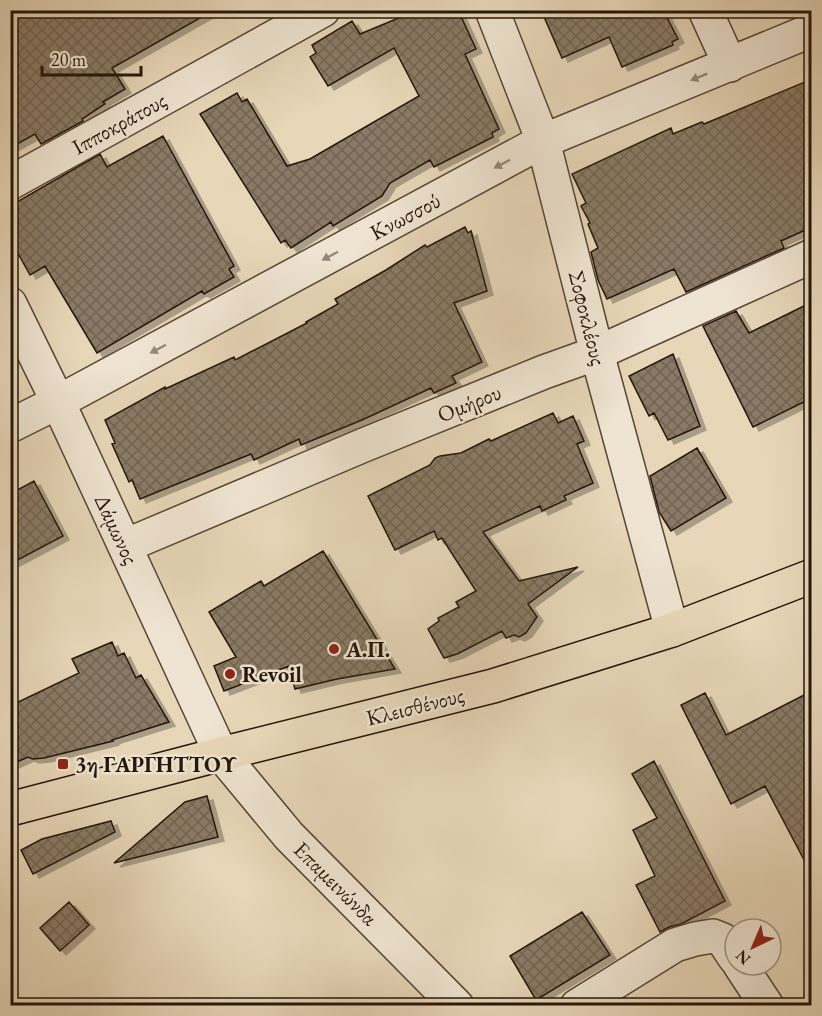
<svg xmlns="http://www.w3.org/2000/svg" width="822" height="1016" viewBox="0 0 822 1016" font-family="'EB Garamond',serif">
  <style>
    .building { fill: url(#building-cross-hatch); stroke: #25160b; stroke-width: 1.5; filter: url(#shadow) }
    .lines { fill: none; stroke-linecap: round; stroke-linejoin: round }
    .minor-casing { stroke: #564636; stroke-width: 36 }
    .major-casing { stroke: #25160b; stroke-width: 36 }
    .minor { stroke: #efe4d1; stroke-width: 33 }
    .major { stroke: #e7d6b8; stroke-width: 33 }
    .oneway { fill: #948778 }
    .poi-dot { fill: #8f2418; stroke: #efe4d1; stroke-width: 2 }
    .labels { text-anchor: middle; stroke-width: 5; stroke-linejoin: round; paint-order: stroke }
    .street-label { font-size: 22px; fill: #25160b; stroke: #efe4d1 }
    .poi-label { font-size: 22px; font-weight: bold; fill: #25160b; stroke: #efe4d1; text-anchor: start }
  </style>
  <defs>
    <pattern id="building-cross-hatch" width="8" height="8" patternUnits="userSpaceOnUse" patternTransform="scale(1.5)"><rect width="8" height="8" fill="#8a7a65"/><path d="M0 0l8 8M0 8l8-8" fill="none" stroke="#716351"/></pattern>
    <filter id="shadow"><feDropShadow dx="6" dy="4" stdDeviation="0" flood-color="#0004"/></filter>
  </defs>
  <rect width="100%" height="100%" fill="#e7d6b8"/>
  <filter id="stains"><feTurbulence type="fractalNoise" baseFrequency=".00333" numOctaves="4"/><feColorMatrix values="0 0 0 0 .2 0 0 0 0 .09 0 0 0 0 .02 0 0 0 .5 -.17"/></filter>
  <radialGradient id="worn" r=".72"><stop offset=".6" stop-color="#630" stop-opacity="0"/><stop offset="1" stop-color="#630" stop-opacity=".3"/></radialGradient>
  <path class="building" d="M 10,10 L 214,10 L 112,68 L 125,89 L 103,102 L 105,104 L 82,119 L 83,121 L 41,144 L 35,134 L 10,148 L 10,97 L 17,94 L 10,83 Z
    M 418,10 L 458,10 L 476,49 L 465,54 L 499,129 L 492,133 L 493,137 L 434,167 L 430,160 L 390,183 L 382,196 L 333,226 L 331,222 L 291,248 L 285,240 L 281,243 L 200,114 L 237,93 L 242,102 L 247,99 L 287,166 L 310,159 L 419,96 L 394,48 L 328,86 L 310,57 L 316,53 L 312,45 L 352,21 L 360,34 Z
    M 541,10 L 668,10 L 664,12 L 678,39 L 672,42 L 673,45 L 622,67 L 609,37 L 562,58 Z
    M 812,79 L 812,227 L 781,241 L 784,248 L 686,292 L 674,269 L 607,299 L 598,280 L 591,252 L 598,248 L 588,224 L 590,223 L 581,206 L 586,203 L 572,174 L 671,128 L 673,134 L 702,122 L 704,124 Z
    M 163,136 L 234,266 L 229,269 L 234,277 L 204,294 L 202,291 L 97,353 L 45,266 L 30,275 L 10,239 L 10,206 L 100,154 L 107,167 Z
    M 465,227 L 468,233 L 471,231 L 487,291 L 454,303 L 482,362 L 452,376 L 456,383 L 434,393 L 431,388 L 362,420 L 301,445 L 299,439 L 254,460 L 251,454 L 140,499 L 132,480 L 129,482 L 112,444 L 115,443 L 105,420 L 165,387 L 165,389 L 234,357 L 235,360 L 307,323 L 306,322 L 338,304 L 335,299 L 386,270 L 425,245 L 427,247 Z
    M 812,302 L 812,398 L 753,427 L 703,326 L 736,311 L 749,333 Z
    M 673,354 L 700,426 L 668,440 L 654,413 L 649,416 L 629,376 Z
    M 553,413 L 558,423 L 573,416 L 584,441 L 577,444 L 593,483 L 564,496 L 566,500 L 542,511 L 540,506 L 483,532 L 519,581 L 578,567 L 528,604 L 537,617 L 526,633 L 519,637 L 514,635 L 506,638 L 502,631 L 457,654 L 444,658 L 428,629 L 439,621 L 438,618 L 459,607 L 456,602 L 476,591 L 442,538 L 438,540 L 434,531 L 395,550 L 368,496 L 430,465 L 435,458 L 440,456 L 461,453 L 489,439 L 491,441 Z
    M 697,448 L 726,498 L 671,531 L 659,512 L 650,476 Z
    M 34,481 L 63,536 L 10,564 L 10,494 Z
    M 323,551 L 395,669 L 337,679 L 295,689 L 289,666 L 224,691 L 214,666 L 236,657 L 209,612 L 261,581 L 264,586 Z
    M 112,642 L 118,656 L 124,653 L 136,678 L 141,675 L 169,722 L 112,740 L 113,741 L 44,758 L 33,759 L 28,757 L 10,765 L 10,706 L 79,673 L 72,659 Z
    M 812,691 L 812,875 L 765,786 L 731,804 L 681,705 L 705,693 L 726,735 Z
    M 654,761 L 725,901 L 681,924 L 669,927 L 660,932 L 636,885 L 655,876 L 633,830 L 657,818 L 632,774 Z
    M 207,796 L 218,837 L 114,863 L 185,802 Z
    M 111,821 L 115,832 L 33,874 L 21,850 L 42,839 Z
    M 69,902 L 89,925 L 60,951 L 40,928 Z
    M 582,912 L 610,955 L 536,1000 L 510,956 Z"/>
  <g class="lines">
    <g class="minor-casing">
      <path id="minor" d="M 492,10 L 543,141 L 597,353 L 672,630
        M 705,10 L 730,65
        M 10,183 L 323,10
        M 10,304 L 58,402 L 221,754 L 289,836 L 457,1006
        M 10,426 L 58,402 L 543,141 L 812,30
        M 125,546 L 364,445 L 544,372 L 597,353 L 812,256
        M 740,965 L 767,1006
        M 577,1006 L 675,945 L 695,939 L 713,936 L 723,940 L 735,958"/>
    </g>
    <g class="major-casing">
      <path id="major" d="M 10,809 L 221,754 L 493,686 L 672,630 L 812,576"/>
    </g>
    <use href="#minor" class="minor"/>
    <use href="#major" class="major"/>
  </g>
  <defs><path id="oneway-solid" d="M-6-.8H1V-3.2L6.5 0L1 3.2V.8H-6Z" transform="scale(1.5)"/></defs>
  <g class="oneway">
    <use href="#oneway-solid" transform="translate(699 77) rotate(158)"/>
    <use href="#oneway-solid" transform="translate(502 164) rotate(152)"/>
    <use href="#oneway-solid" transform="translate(330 256) rotate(152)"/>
    <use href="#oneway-solid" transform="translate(158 349) rotate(152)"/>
  </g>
  <g class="poi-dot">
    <circle cx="334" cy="649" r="6"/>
    <circle cx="230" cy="674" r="6"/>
    <rect x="57" y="758" width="12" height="12" rx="3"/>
  </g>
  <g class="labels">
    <g class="street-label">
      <text transform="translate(119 123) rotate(-29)" y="8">Ιπποκράτους</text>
      <text transform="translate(405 216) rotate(-28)" y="8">Κνωσσού</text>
      <text transform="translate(588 318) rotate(76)" y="8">Σοφοκλέους</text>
      <text transform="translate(469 403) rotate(-22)" y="8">Ομήρου</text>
      <text transform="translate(117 529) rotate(65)" y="8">Δάμωνος</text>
      <text transform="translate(415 706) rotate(-14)" y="8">Κλεισθένους</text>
      <text transform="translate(336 883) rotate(45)" y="8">Επαμεινώνδα</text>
    </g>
    <g class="poi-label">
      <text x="346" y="657">Α.Π.</text>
      <text x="242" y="682">Revoil</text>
      <text x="75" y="772">3η ΓΑΡΓΗΤΤΟΥ</text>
    </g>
  </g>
  <rect width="822" height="1016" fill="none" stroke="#e7d6b8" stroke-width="36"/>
  <rect x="12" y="12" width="798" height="992" fill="none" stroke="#25160b" stroke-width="3"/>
  <rect x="18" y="18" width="786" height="980" fill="none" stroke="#25160b" stroke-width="1.5"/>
  <g transform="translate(753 947) rotate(224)"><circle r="28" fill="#efe4d1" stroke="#9e9282" stroke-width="1.5"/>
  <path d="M0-4.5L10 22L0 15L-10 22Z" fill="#8f2418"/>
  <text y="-9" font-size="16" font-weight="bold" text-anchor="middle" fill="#25160b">N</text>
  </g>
  <path d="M42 66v9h99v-9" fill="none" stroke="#25160b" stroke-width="3"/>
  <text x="51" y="66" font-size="18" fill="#25160b" stroke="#efe4d1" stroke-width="4.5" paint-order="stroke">20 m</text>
  <rect width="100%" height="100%" filter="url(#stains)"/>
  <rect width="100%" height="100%" fill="url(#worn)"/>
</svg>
